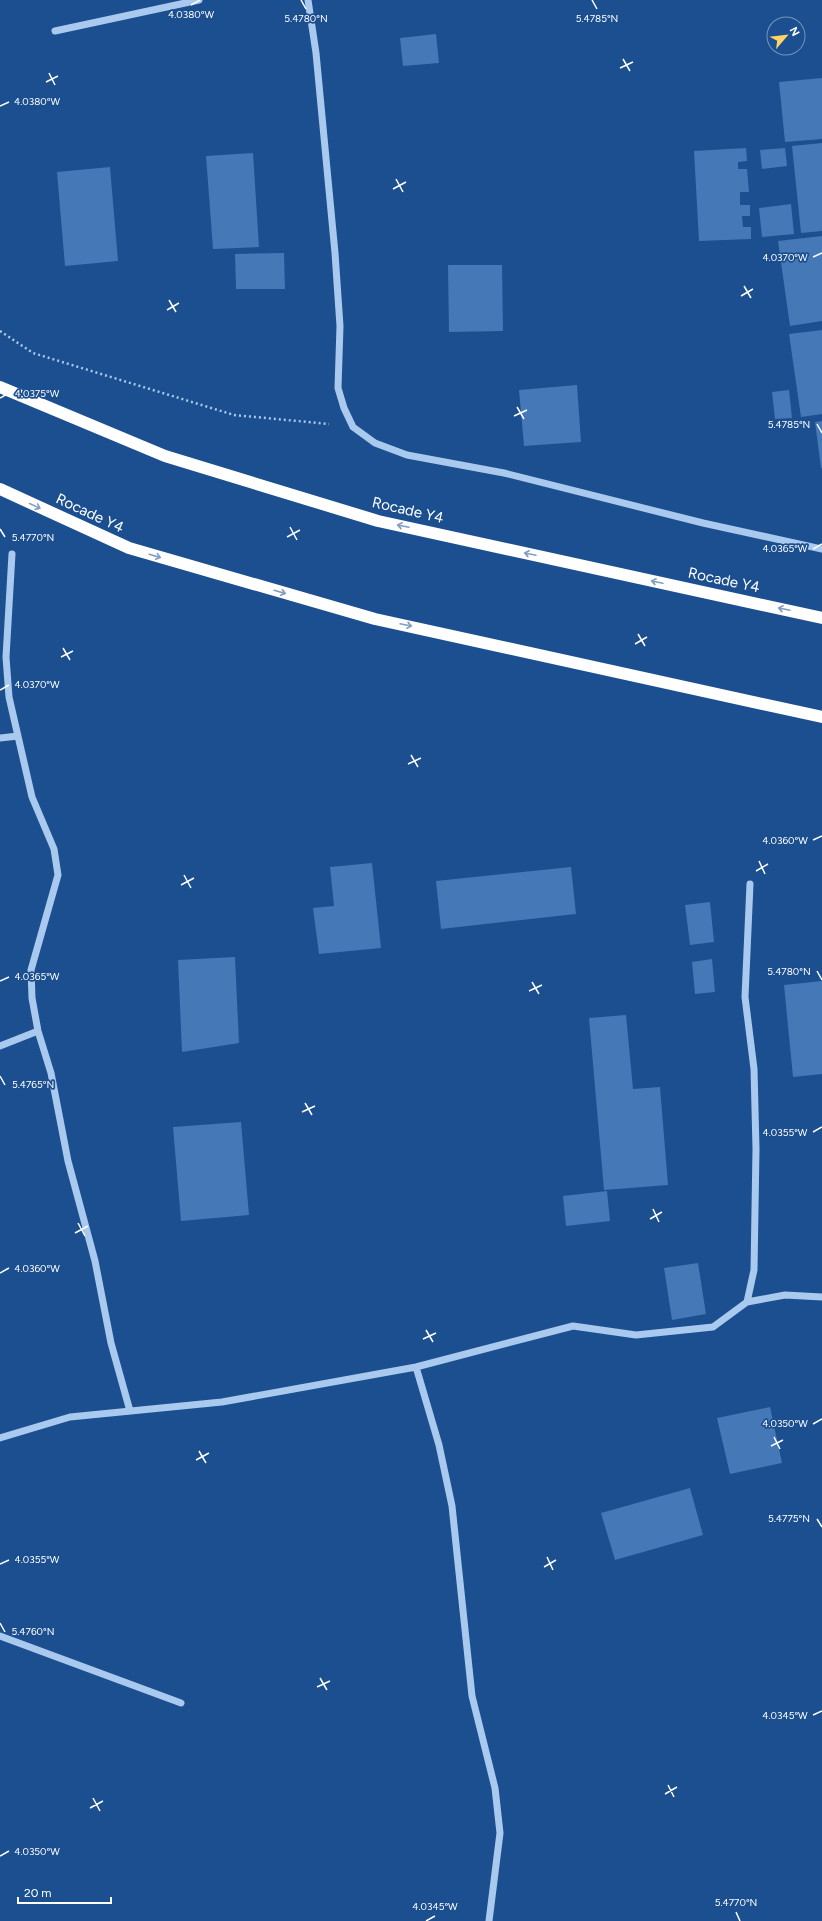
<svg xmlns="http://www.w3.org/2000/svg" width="822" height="1921" viewBox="0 0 822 1921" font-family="Figtree,sans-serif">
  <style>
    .building { fill: #4478b7 }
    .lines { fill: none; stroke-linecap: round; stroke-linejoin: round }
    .path { stroke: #a9c9ee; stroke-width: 2.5; stroke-dasharray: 2 3; stroke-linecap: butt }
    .minor { stroke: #a9c9ee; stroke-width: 7 }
    .highway { stroke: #fff; stroke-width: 12 }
    .oneway { stroke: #829ec1 }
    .ticks { fill: none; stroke: #fff; stroke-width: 1.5 }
    .labels { text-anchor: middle; stroke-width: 3.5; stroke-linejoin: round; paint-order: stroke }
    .street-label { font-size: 15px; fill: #fff; stroke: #1b4f8f }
    .ticks-label { font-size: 10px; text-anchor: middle; fill: #fff; stroke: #1b4f8f; stroke-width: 3.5; stroke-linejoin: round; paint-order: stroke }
  </style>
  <rect width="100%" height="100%" fill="#1b4f8f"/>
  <path class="building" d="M 436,34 L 439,63 L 403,66 L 400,38 Z
    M 822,78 L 822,139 L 785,142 L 779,82 Z
    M 822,143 L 822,231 L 801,233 L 792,146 Z
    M 746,148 L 747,161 L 738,162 L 738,169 L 747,169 L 749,192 L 740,192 L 740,205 L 750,205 L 750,216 L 742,216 L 743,227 L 751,227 L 751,239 L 699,241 L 694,151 Z
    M 785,148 L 787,166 L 762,169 L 760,150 Z
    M 253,153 L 259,247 L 213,249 L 206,156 Z
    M 110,167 L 118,261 L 65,266 L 57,172 Z
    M 791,204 L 794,234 L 762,237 L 759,208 Z
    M 822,236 L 822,321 L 790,326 L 778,241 Z
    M 284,253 L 285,289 L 236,289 L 235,254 Z
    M 448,265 L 502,265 L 503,331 L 449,332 Z
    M 822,330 L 822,414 L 801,417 L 789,334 Z
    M 577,385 L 581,442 L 524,446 L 519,390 Z
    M 789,390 L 792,418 L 775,419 L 772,392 Z
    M 822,421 L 822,468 L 821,468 L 815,422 Z
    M 372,863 L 381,948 L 319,954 L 313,908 L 334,906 L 330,867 Z
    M 571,867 L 576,914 L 441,929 L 436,881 Z
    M 710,902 L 714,942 L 690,945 L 685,905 Z
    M 235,957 L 239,1043 L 182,1052 L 178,960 Z
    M 712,959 L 715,992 L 695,994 L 692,962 Z
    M 822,981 L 822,1074 L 793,1077 L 784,985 Z
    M 626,1015 L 633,1089 L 660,1087 L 668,1185 L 604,1190 L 589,1018 Z
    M 241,1122 L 249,1215 L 181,1221 L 173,1127 Z
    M 607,1191 L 610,1221 L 566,1226 L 563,1196 Z
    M 698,1263 L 706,1314 L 672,1320 L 664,1268 Z
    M 770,1407 L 782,1463 L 730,1474 L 717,1418 Z
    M 690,1488 L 703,1535 L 615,1560 L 601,1513 Z"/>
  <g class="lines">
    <path class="path" d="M 0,331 L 33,353 L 234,415 L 329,424"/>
    <path class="minor" d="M 308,0 L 316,53 L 335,253 L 340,326 L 338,388 L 344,408 L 353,427 L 375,443 L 407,455 L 504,473 L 703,523 L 822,549
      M 55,31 L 199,0
      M 12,554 L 6,657 L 9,697 L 32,797 L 54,849 L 58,875 L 31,970 L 32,998 L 38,1031 L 51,1073 L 68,1161 L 95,1261 L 111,1343 L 130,1411
      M 0,738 L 18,736
      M 0,1046 L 38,1031
      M 747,1302 L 754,1270 L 756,1149 L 754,1069 L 745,997 L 750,884
      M 416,1367 L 439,1445 L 452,1506 L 472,1696 L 495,1788 L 500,1833 L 489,1921
      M 0,1438 L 70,1417 L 222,1402 L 416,1367 L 573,1326 L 636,1335 L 713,1327 L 747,1302 L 785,1295 L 822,1297
      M 0,1636 L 181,1703"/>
    <path class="highway" d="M 0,387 L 165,456 L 378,521 L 822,618
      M 0,489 L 129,548 L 375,619 L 822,717"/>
  </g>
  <defs><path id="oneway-shaft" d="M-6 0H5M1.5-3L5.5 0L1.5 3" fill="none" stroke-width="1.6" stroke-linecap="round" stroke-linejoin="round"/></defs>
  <g class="oneway">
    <use href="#oneway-shaft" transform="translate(35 506) rotate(25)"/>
    <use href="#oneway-shaft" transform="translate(403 526) rotate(-168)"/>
    <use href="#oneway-shaft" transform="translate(530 554) rotate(-168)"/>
    <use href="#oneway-shaft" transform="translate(155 556) rotate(16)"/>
    <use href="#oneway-shaft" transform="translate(657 582) rotate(-168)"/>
    <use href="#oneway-shaft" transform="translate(280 592) rotate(16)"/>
    <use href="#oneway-shaft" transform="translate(784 609) rotate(-168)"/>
    <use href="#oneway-shaft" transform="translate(406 625) rotate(12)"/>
  </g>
  <path class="ticks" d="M 301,0 L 306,9M 592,0 L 597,9M 191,5 L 200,0M 623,59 L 630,71M 620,68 L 633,62M 49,73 L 55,85M 46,82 L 58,76M 0,106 L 9,102M 396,179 L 403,192M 393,189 L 406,182M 813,257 L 822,253M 744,286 L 751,298M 741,296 L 753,289M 169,300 L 176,312M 167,310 L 179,303M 0,398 L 9,393M 517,407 L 524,419M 514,416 L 527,410M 817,424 L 822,433M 290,527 L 297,540M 0,529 L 5,537M 287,537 L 300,530M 813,549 L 822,544M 638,634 L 645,646M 635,644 L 647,637M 63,648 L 70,660M 61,657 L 73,651M 0,690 L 9,685M 411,755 L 418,767M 408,764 L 421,758M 813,840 L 822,836M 759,861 L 765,874M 756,871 L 768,864M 184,875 L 191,888M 181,885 L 194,878M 817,971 L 822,980M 0,981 L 9,977M 532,982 L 539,994M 529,991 L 542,985M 0,1076 L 5,1085M 305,1103 L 312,1115M 302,1112 L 315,1106M 813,1132 L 822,1127M 653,1209 L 659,1222M 650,1219 L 662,1212M 78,1223 L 85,1236M 75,1233 L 88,1226M 0,1273 L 9,1268M 426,1330 L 433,1342M 423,1339 L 436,1333M 813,1424 L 822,1419M 774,1437 L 780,1449M 771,1446 L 783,1440M 199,1451 L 206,1463M 196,1460 L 209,1453M 817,1519 L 822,1527M 547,1557 L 553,1570M 0,1564 L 9,1560M 544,1567 L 556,1560M 0,1623 L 5,1632M 320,1678 L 327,1690M 317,1687 L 330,1681M 813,1715 L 822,1711M 668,1785 L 674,1797M 665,1794 L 677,1787M 93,1798 L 100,1811M 90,1808 L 103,1801M 0,1856 L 9,1851M 736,1912 L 740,1921M 426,1921 L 435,1916"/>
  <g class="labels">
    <g class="street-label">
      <text transform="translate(408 510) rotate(13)" y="5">Rocade Y4</text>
      <text transform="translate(90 513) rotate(25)" y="5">Rocade Y4</text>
      <text transform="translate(724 580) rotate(12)" y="5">Rocade Y4</text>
    </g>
  </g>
  <g class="ticks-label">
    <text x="191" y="18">4.0380°W</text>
    <text x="306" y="22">5.4780°N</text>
    <text x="597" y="22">5.4785°N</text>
    <text x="37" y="105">4.0380°W</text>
    <text x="785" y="261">4.0370°W</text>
    <text x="37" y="397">4.0375°W</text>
    <text x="789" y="428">5.4785°N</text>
    <text x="33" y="541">5.4770°N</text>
    <text x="785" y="552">4.0365°W</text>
    <text x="37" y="688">4.0370°W</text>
    <text x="785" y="844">4.0360°W</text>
    <text x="789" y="975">5.4780°N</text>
    <text x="37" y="980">4.0365°W</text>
    <text x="33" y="1088">5.4765°N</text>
    <text x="785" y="1136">4.0355°W</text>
    <text x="37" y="1272">4.0360°W</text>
    <text x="785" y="1427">4.0350°W</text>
    <text x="789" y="1522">5.4775°N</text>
    <text x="37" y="1563">4.0355°W</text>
    <text x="33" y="1635">5.4760°N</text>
    <text x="785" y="1719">4.0345°W</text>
    <text x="37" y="1855">4.0350°W</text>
    <text x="736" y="1906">5.4770°N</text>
    <text x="435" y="1910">4.0345°W</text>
  </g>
  <g transform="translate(786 36) rotate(62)"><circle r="19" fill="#1b4f8f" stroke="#7695bc"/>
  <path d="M0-3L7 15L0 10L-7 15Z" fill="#ffd166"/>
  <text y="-6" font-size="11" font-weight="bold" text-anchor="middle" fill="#ffffff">N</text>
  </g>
  <path d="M18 1897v6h93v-6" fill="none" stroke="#ffffff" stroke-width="2"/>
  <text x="24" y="1897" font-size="12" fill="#ffffff" stroke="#1b4f8f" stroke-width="3" paint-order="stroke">20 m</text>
</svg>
